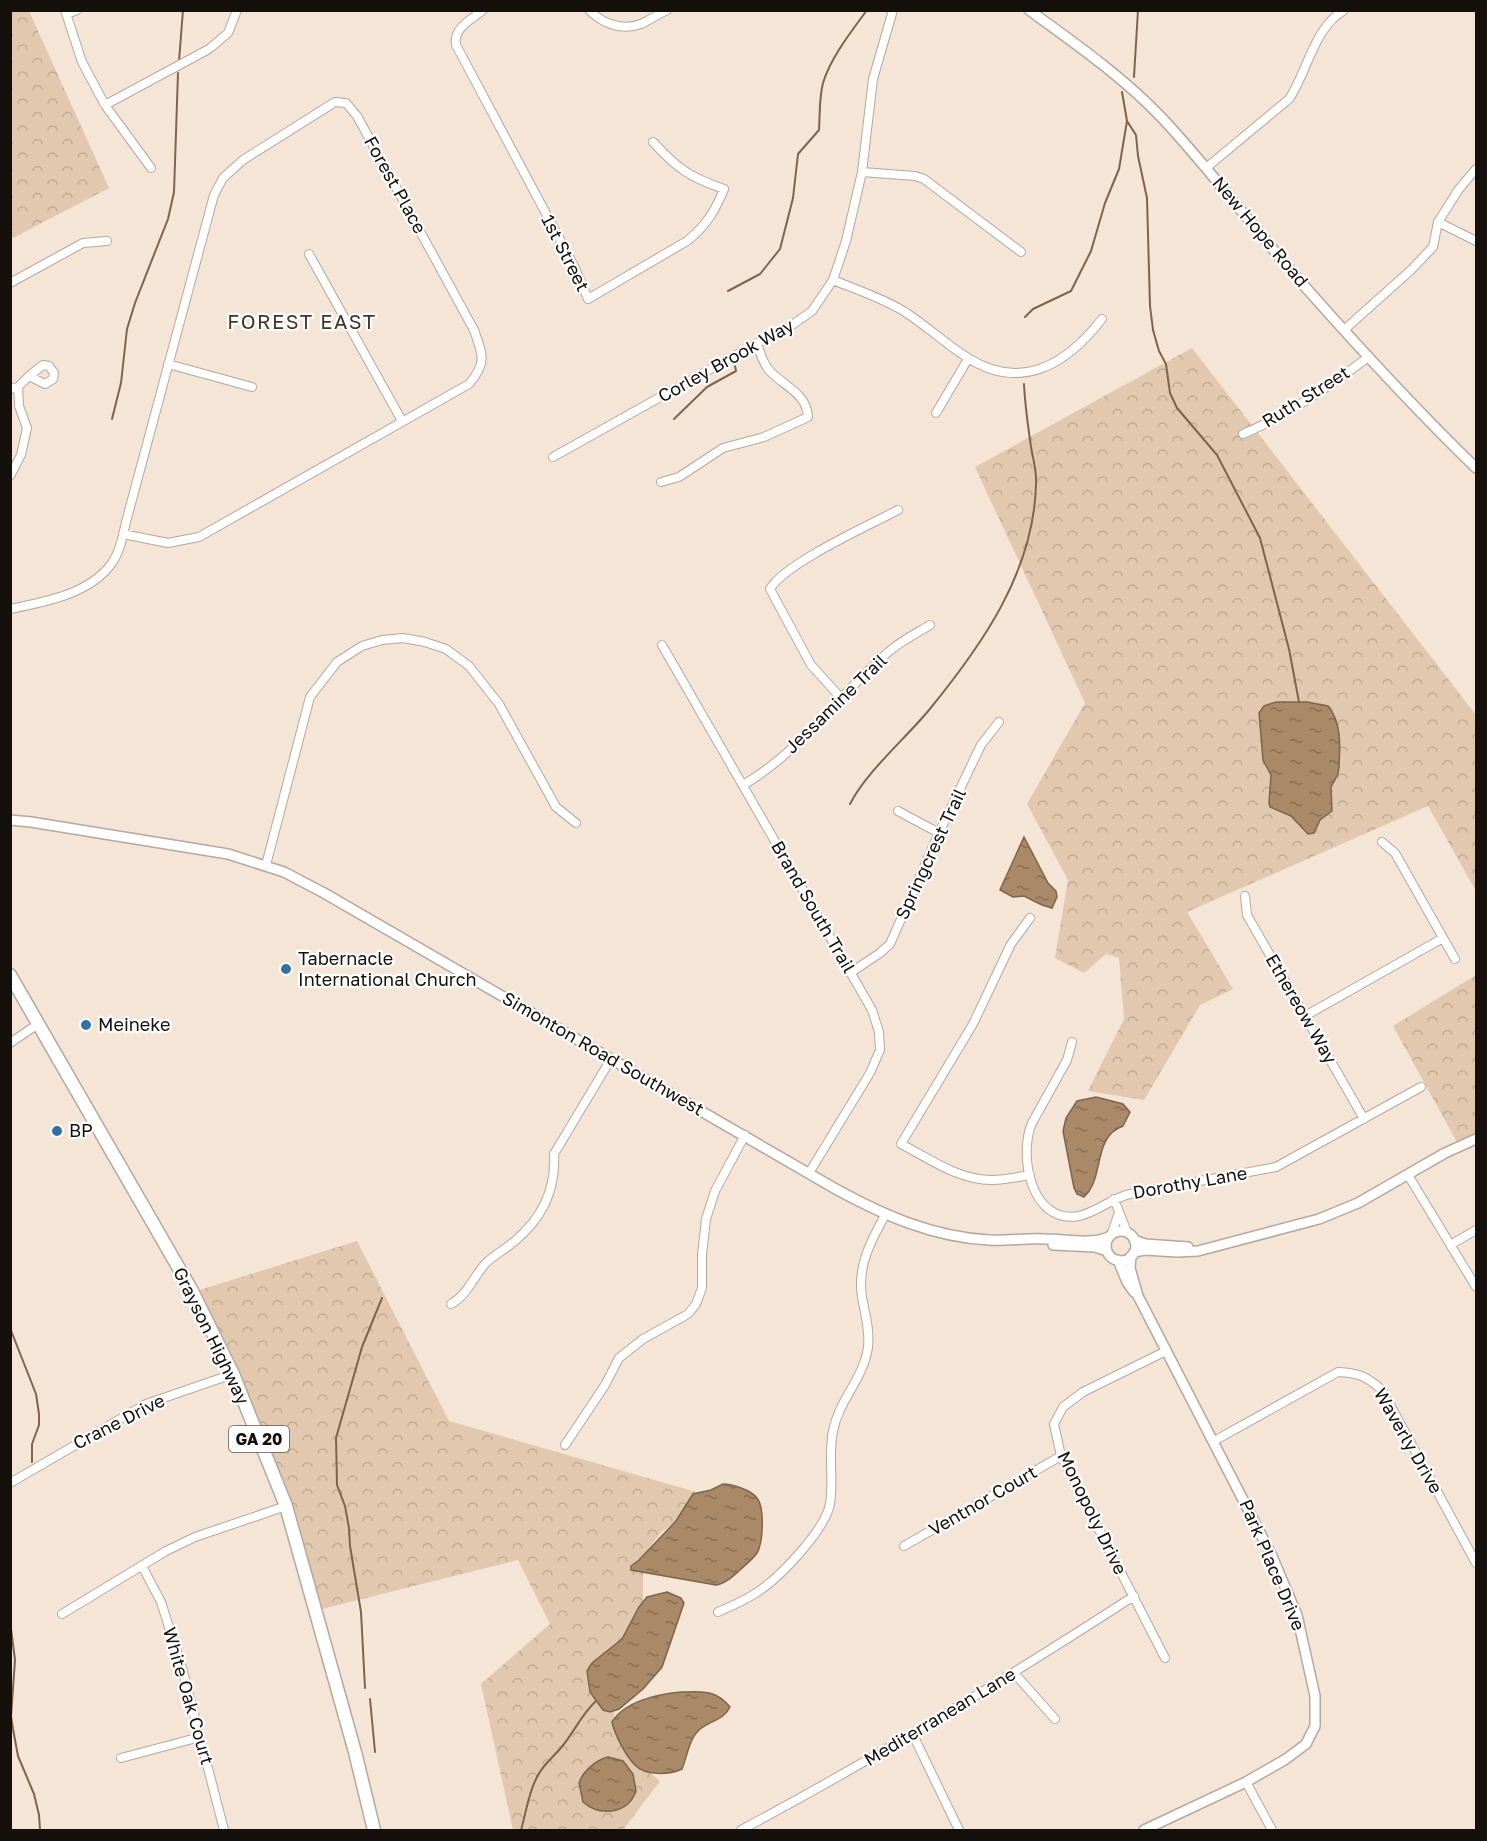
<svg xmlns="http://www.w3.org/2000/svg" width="1487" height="1841" viewBox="0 0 1487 1841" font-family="'Golos Text',sans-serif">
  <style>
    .forest { fill: url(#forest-crowns) }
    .water { fill: url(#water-ripples); stroke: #7d654b; stroke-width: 1.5 }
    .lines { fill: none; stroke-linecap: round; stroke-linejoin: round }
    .stream { stroke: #7d654b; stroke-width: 2 }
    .minor-casing { stroke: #b6a89a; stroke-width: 10 }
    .tertiary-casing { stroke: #b6a89a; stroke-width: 12 }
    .primary-casing { stroke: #b6a89a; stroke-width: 15 }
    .minor { stroke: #fff; stroke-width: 8 }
    .tertiary { stroke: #fff; stroke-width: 9 }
    .primary { stroke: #fff; stroke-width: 12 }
    .poi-dot { fill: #3172a8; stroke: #fff; stroke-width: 2 }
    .labels { text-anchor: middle; stroke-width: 4.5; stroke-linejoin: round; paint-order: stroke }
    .shield { fill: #fff; stroke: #5b5854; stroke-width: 1.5 }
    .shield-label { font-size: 16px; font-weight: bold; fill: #15100b }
    .street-label { font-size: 18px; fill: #15100b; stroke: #fff }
    .poi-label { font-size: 18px; fill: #15100b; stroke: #fff; text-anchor: start }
    .neighbourhood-label { font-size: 20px; letter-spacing: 1.5px; fill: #413529; stroke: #fff }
  </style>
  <defs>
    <pattern id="forest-crowns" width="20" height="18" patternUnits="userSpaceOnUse" patternTransform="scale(1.5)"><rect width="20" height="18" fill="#e1c8af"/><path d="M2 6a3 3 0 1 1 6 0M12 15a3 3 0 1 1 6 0" fill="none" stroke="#c0ab95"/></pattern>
    <pattern id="water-ripples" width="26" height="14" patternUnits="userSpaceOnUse" patternTransform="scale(1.5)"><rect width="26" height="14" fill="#a98967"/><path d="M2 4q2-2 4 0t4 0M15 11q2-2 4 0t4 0" fill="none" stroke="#886f53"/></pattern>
  </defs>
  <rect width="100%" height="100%" fill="#f4e5d6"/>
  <path class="forest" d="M 11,10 L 29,11 L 109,188 L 11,239 Z
    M 1192,348 L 1476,715 L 1476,891 L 1428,806 L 1187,912 L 1233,989 L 1200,1005 L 1144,1100 L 1088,1091 L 1124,1019 L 1119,958 L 1106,954 L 1084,973 L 1055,958 L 1068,880 L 1027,804 L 1085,703 L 975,467 Z
    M 1476,975 L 1476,1134 L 1457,1142 L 1393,1026 Z
    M 357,1241 L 449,1421 L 717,1498 L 702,1505 L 661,1532 L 647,1551 L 643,1574 L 643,1606 L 619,1643 L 614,1721 L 628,1754 L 660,1781 L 623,1830 L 513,1830 L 481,1684 L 550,1624 L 518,1560 L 322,1609 L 231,1360 L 193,1292 Z"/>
  <path class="water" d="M 1276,702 L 1307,702 L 1328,706 C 1342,723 1340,746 1339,767 L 1338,774 L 1331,787 L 1332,811 L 1320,820 L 1314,833 L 1308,834 L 1291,816 L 1270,807 L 1269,803 L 1271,775 L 1263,760 L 1259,713 L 1264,706 Z
    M 1024,837 L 1048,883 L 1056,891 L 1057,897 L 1052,908 L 1042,905 L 1024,896 L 1013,897 L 1000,890 Z
    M 1096,1097 L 1123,1104 L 1130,1112 L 1123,1126 C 1092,1137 1105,1178 1084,1197 L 1077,1194 L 1074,1188 L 1063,1131 L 1066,1118 L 1077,1101 Z
    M 723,1484 C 732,1484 751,1490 757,1498 C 765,1508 763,1543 757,1553 C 753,1559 745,1565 740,1570 C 733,1576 725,1584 716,1585 L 631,1570 L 631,1566 L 639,1560 L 676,1521 L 693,1494 L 711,1490 Z
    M 667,1592 L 681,1598 L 684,1603 L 662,1667 L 643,1689 L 619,1709 L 610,1712 L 603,1710 L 590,1692 L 587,1671 L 592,1663 L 622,1639 L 639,1607 L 647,1597 Z
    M 681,1692 C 703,1692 715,1689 730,1707 C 723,1721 710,1720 699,1730 C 689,1739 687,1757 682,1769 C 669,1775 645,1776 635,1765 C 625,1755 615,1735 612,1722 C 625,1701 658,1694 681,1692 Z
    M 608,1757 L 623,1761 L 633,1774 L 636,1791 C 628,1814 600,1817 583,1802 L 579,1783 C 583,1771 596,1760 608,1757 Z"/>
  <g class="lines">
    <path class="stream" d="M 179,61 L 183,10
      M 1134,77 L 1138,10
      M 1127,121 L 1136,135 L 1138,156 L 1147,198 L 1150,306 L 1153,330 L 1159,351 L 1166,364 L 1170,393 L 1177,408 L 1217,455 L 1260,538 L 1289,649 L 1299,702
      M 728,291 L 760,274 L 780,249 L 793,198 L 798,154 L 819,130 C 820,115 819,98 823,83 C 831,57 851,32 867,10
      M 1025,317 L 1033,309 L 1071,291 L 1091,251 L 1105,203 L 1119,169 L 1127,121 L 1122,92
      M 112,419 L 121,383 L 127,329 L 135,303 L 168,219 L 174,192 L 178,73
      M 674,419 L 707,387 L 736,371 L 735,366
      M 850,804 C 866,772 906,738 929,710 C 983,644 1034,571 1036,484 C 1037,472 1033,459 1031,447 C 1028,426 1025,406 1024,384
      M 10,1328 L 36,1394 L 39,1414 L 39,1425 L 32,1444 L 32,1462
      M 10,1621 L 15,1660 L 11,1716 L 13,1729 L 18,1756 L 34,1794 L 39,1815 L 40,1830
      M 365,1688 L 361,1612 L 350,1546 L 349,1528 L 345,1506 L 337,1485 L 336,1438 L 362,1347 L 382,1298
      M 370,1699 L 375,1752
      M 521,1830 C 526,1813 528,1794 537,1777 C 542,1766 552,1758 560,1749 C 574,1733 580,1716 596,1701"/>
    <g class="minor-casing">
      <path id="minor" d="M 65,10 L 82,62 L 105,105 L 151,168
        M 483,10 C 471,20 453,28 456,45 L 574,266 L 588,299 L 687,241 C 706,226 715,211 724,189 C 689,177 678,169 653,142
        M 589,10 C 603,24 622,31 641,24 C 650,20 658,14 667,10
        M 67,14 L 77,10
        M 105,105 L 209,49 L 228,33 L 237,10
        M 1206,168 L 1289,99 C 1308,71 1313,29 1344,10
        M 862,172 L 915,176 L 924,179 L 1021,252
        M 1438,222 L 1476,241
        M 309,254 L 402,421
        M 833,280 C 855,289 890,301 908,314 C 929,328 947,345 968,358 C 1022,392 1067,364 1102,319
        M 10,283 L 83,243 L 107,241
        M 1344,330 L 1411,270 L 1433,247 L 1438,222 L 1459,189 L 1476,169
        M 168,364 L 252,387
        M 43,365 L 49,366 L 54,373 L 53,379 L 45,384 L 29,376 Z
        M 10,389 L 18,387 L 29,376
        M 936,413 L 968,359
        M 1243,434 C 1288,415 1328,387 1367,358
        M 553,457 L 757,343 L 785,330 L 812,311 L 833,280 L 846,241 L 862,172 L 873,79 L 893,10
        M 10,476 L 21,455 L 27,428 L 19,406 L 18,387
        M 661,482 L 679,477 L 723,448 L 764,437 L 808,417 C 807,393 783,386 769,370 C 762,362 760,352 757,343
        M 10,609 C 45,602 90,594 112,563 C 120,551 123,536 126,522 L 214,195 L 223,178 L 243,160 L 335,102 L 346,103 L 357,116 L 474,330 C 483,355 487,363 469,384 L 199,537 L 168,543 L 123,534
        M 662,645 L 872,1010 L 879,1032 L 880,1050 L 870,1073 L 809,1173
        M 841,698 L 811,665 L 770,589 C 785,563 868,526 898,510
        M 743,785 C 802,751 840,692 892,649 C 903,640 917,633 930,625
        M 898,811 L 939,833
        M 1382,842 L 1395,853 L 1455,959
        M 266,865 L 310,697 L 337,662 L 362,646 L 382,640 L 403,638 L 425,642 L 446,649 L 469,666 L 499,704 L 556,807 L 576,823
        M 1245,896 L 1247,915 L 1364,1119
        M 850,973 L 880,953 L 890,944 L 939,833 L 981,745 L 999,722
        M 1305,1016 L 1443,938
        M 1072,1042 L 1067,1060 L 1032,1123 C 1018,1155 1031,1225 1079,1216 C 1097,1212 1112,1198 1130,1194 L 1276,1167 L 1421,1087
        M 10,1043 L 38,1024
        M 1030,1175 C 1017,1177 1005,1180 992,1180 C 958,1180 930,1159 901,1144 L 973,1024 L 1011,944 L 1030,918
        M 1408,1175 L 1476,1287
        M 1114,1199 L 1127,1232
        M 1112,1233 L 1118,1215
        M 1452,1244 L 1476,1230
        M 451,1304 C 469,1294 473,1276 487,1262 C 496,1254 507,1248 516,1240 C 543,1217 556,1188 554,1154 L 611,1059
        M 1214,1441 L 1338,1372 C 1359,1373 1366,1376 1382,1390 L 1476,1563
        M 565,1445 L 605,1385 L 619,1358 L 643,1339 L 688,1314 L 696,1304 L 702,1288 L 702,1255 L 706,1219 L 715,1191 L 745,1135
        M 10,1483 L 146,1404 L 233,1374
        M 904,1546 L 1061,1456
        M 142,1566 L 161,1602 L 182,1668 L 224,1830
        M 718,1612 C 732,1606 746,1600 759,1591 C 781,1576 825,1530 830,1504 C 834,1480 828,1455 833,1431 C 839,1400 864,1378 868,1347 C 870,1330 865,1314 862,1297 C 857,1266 871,1241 885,1215
        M 62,1614 L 166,1551 L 195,1537 L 286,1506
        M 1165,1658 L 1061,1456 L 1054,1424 L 1063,1407 L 1083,1392 L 1166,1351
        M 1015,1674 L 1055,1719
        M 913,1735 L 959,1830
        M 121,1758 L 200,1737
        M 1246,1782 L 1272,1830
        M 741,1830 C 876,1758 1006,1679 1134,1596"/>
    </g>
    <g class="tertiary-casing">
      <path id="tertiary" d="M 1029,10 C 1076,44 1123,77 1163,119 C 1214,174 1258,234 1307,289 C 1362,351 1417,411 1476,468
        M 10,820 L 31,822 L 228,854 L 284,872 L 324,893 L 834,1188 C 883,1215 932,1237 989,1240 C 1008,1241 1026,1238 1045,1239 C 1065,1239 1090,1245 1109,1237
        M1106 1246a15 15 0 1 1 30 0a15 15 0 1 1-30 0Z
        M 1134,1240 L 1145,1244 L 1188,1247
        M 1053,1245 L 1095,1247 L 1107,1251
        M 1134,1252 L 1145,1250 L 1177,1252 L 1198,1251 L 1319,1219 L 1358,1203 L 1445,1153 L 1476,1139
        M 1131,1256 L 1130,1268 L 1138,1296 L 1272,1556 L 1297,1615 L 1315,1696 L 1315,1726 L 1306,1744 L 1286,1759 L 1246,1782 L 1144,1830
        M 1118,1260 L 1127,1282 L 1134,1292"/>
    </g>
    <g class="primary-casing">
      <path id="primary" d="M 10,975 L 192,1291 L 233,1374 L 286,1506 L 355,1752 L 374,1830"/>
    </g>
    <use href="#minor" class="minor"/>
    <use href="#tertiary" class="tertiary"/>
    <use href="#primary" class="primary"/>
  </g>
  <g class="poi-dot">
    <circle cx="286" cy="969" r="6"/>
    <circle cx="86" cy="1025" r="6"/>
    <circle cx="57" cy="1131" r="6"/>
  </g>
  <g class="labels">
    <rect class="shield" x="229" y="1426" width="60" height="26" rx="4.5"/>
    <g class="shield-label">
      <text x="259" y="1445">GA 20</text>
    </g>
    <g class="street-label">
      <text transform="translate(395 185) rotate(61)" y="6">Forest Place</text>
      <text transform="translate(1260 232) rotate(50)" y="6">New Hope Road</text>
      <text transform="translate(565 253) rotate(63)" y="6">1st Street</text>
      <text transform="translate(726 361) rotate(-29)" y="6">Corley Brook Way</text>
      <text transform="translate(1306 397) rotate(-32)" y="6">Ruth Street</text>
      <text transform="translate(836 704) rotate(-44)" y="6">Jessamine Trail</text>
      <text transform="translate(931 854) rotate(-65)" y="6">Springcrest Trail</text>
      <text transform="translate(813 907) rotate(60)" y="6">Brand South Trail</text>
      <text transform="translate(1301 1009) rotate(60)" y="6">Ethereow Way</text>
      <text transform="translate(603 1054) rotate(30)" y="6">Simonton Road Southwest</text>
      <text transform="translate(1190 1183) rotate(-10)" y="6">Dorothy Lane</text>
      <text transform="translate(211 1336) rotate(64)" y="6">Grayson Highway</text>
      <text transform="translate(119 1422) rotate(-27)" y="6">Crane Drive</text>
      <text transform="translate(1408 1441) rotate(60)" y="6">Waverly Drive</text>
      <text transform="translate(983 1501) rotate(-30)" y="6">Ventnor Court</text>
      <text transform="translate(1092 1513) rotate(64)" y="6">Monopoly Drive</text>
      <text transform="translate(1272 1565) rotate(67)" y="6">Park Place Drive</text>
      <text transform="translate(188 1696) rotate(74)" y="6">White Oak Court</text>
      <text transform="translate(940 1717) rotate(-31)" y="6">Mediterranean Lane</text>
    </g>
    <g class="poi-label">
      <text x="298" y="965">Tabernacle<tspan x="298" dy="21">International Church</tspan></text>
      <text x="98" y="1031">Meineke</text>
      <text x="69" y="1137">BP</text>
    </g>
    <g class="neighbourhood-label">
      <text x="302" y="329">FOREST EAST</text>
    </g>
  </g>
  <rect width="1487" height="1841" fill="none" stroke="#15100b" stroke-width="24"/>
</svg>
